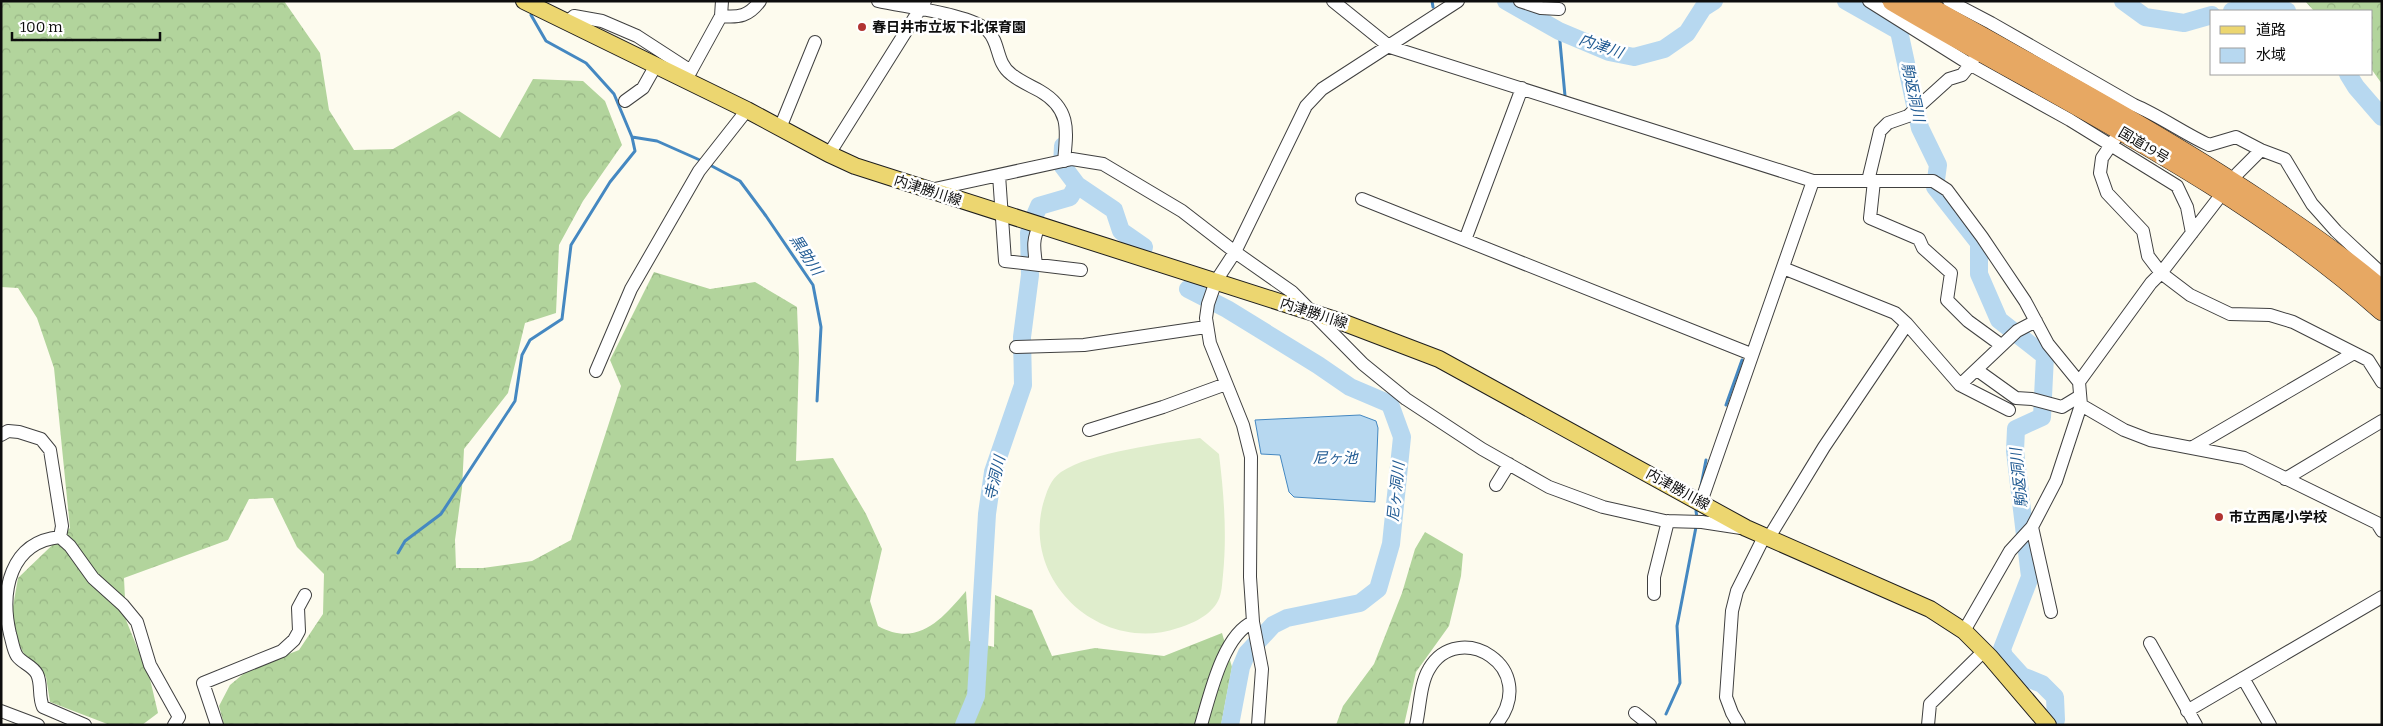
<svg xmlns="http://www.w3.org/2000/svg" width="2383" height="726" viewBox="0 0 2383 726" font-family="Bitter,'Noto Sans JP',serif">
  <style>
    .forest { fill: url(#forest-crowns) }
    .pitch { fill: #dfedcc }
    .water { fill: #b7d8f0; stroke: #4588c1 }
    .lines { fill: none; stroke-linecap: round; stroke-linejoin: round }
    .stream { stroke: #4588c1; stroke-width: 3 }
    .river { stroke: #b7d8f0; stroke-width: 18 }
    .minor-casing { stroke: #404040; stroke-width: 14 }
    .major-casing { stroke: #1e1e1e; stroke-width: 18 }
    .highway-casing { stroke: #1e1e1e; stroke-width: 20 }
    .minor { stroke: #fff; stroke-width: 12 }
    .major { stroke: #ecd670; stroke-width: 16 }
    .highway { stroke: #e7a863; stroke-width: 19 }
    .poi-dot { fill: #b13331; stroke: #fff; stroke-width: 2 }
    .labels { text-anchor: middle; stroke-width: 5; stroke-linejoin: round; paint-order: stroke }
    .poi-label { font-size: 14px; font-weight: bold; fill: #0d0d0d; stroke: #fff; text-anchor: start }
    .street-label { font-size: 14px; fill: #0d0d0d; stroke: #fff }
    .water-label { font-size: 15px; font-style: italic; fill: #215b93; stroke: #fff }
  </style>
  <defs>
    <pattern id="forest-crowns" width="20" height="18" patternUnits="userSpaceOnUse" patternTransform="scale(1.25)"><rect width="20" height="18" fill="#b2d49c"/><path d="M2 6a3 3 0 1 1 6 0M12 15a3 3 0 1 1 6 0" fill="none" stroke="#98b585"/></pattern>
  </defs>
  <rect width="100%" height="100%" fill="#fdfbee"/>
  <path class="forest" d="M 1,1 L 284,1 L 320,53 L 329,110 L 354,150 L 393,149 L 459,111 L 500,138 L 533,79 L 583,81 L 605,101 L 622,145 L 583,201 L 559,245 L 556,313 L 525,323 L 508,393 L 464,449 L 462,488 L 455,540 L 456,568 L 483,568 L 532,561 L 571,540 L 621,386 L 610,360 L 654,272 L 710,289 L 755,282 L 797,307 L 799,357 L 796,461 L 833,458 L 866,514 L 882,549 L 870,601 L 878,626 C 918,648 942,619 966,591 L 969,641 L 994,647 L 995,595 L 1032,610 L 1052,656 L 1095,648 L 1164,656 L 1222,633 L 1232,667 L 1221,725 L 224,725 L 219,706 L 230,685 L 248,670 L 299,650 L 323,614 L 324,574 L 297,547 L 273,498 L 249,499 L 228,540 L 124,578 L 126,620 L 150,679 L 158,713 L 142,725 L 110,725 L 50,702 L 46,677 L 24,654 L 13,632 L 12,612 L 18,578 L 70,528 L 54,368 L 37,318 L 18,288 L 1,287 Z
    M 2305,1 L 2382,1 L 2382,84 L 2372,70 L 2372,11 L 2314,11 Z
    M 1425,532 L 1463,554 L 1461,576 L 1449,626 L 1416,672 L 1404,725 L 1336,725 L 1343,706 L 1374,664 L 1402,593 L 1415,549 Z"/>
  <path class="pitch" d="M 1200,438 L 1219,454 C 1224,495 1227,534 1223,575 C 1222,583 1222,594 1218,601 C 1211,615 1192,624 1178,628 C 1102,654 1022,583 1043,504 C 1047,491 1050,480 1061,472 C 1091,452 1164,443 1200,438 Z"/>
  <path class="water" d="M 1360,415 L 1376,421 L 1378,428 L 1375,502 L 1294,497 L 1289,492 L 1280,455 L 1261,454 L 1255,420 Z"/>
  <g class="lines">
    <path class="stream" d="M 1432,1 L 1433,7
      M 531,15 L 546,41 L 586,63 L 614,94 L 632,137 L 657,141 L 702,161
      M 1559,31 L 1565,96
      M 708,164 L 740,181 L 766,216 L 813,285 L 821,327 L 817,401
      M 1726,405 L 1742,360
      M 1701,486 L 1706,460
      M 1696,511 L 1697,518
      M 398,553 L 405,541 L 441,514 L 515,401 L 522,355 L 530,340 L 562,319 L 571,245 L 610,182 L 635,151 L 632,137
      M 1666,714 L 1680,683 L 1677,626 L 1696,527"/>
    <path class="river" d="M 1506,1 L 1559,31 L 1609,52 L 1634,57 L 1664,49 L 1687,33 L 1703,8 L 1714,1
      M 1846,1 L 1899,31 L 1920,128 L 1938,165 L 1935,187 L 1979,243 L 1979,274 L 1999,320 L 2045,356 L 2042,417 L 2016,429 L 2015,451 L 2030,577 L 2002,649 L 2004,656 L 2022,676 L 2042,684 L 2055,697 L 2056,720
      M 2123,1 L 2145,17 L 2184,23 L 2212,15
      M 2232,11 L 2278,7 L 2287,11
      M 2348,74 L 2356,87 L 2382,117
      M 1063,146 L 1062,165 L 1077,185 L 1114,210 L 1121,231 L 1144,247
      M 1036,213 L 1039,206 L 1070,197 L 1077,185
      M 1188,289 L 1227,309 L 1318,365 L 1350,387 L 1390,404 L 1402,437 L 1391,544 L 1378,589 L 1360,603 L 1287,618 L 1273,625 L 1247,653 L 1241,667 L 1230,725
      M 964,725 L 976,696 L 987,514 L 993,472 L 1023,385 L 1022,337 L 1030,275 L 1029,233"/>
    <g class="minor-casing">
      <path id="minor" d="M 878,1 C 903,7 972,14 988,31 C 1000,43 996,63 1011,74 C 1019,81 1031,86 1040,91 C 1071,109 1067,131 1064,161
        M 1333,1 L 1390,47 L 1813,181 L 1933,181 L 1947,190 L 1982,237 L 2025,301 L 2048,344 L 2079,382
        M 1520,1 L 1541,8 L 1559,9
        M 1869,1 L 1971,65 L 2070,120 L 2177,186 L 2187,207 L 2192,233
        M 1949,1 L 1991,23 L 2134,105 C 2160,116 2183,133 2209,145 L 2236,137 L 2261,150 L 2285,159 L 2312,204 L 2336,231 L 2382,274
        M 721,16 C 739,18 749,16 760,1
        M 567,22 L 574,16 L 602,21 L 637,36 L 691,71
        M 687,78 L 721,16 L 722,1
        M 625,101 L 643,88 L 656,65
        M 780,128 L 815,42
        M 2115,139 L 2102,158 L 2100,173 L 2107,193 L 2143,231 L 2148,256 L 2161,273 L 2190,295 L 2230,314 L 2270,315 L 2293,322 L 2368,360 L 2382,382
        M 829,154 L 925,1
        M 999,175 L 1005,261 L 1081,270
        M 1868,181 L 1880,131 L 1888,123 L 1908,116 L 1949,79 L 1962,75 L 1973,61
        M 1874,181 L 1870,218 L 1919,239 L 1923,248 L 1951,273 L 1947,300 L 1968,321 L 2001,345
        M 930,190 L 1072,159 L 1103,164 L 1182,211 L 1235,252 L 1292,292 L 1363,364 L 1406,399 L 1482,449 L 1549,487 L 1603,507 L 1665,521 L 1702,522 L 1741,528
        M 1362,199 L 1751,354
        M 1465,240 L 1522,88
        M 1036,264 C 1034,249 1032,239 1040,225
        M 1783,268 L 1895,313 L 1907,324 L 1960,385 L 2009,410
        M 1016,347 L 1084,345 L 1206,327
        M 1977,370 L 2016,398 L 2032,399 L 2062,407 L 2080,396
        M 596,371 L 631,289 L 699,171 L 747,110
        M 1960,385 L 2017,331 L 2036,321
        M 2081,405 L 2124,430 L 2150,440 L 2244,458 L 2377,523 L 2382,531
        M 1089,430 L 1163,407 L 1226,384
        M 1,435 L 8,431 L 19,432 L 41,439 L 50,450 L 62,526 L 60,537
        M 2193,447 L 2354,353
        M 2285,479 L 2382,421
        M 1496,485 L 1509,464
        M 1701,502 L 1813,181
        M 2032,527 L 2051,612
        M 1768,539 L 1824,447 L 1907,324
        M 1654,594 L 1654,577 L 1668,521
        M 1964,631 L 2010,551 L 2032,527 L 2056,481 L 2081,405 L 2079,382 L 2151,283 L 2161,273 L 2238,173 L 2261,150
        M 2150,643 L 2196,725
        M 2243,678 L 2270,725
        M 1,711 L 38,725
        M 2187,711 L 2382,597
        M 1635,713 L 1650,725
        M 85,725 L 43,707 C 38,696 42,684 37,674 C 33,666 22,663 17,656 C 13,650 12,640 10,634 C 0,591 10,542 60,537 L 70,546 L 93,578 L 123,605 L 137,622 L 150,665 L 179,717 L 174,725
        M 217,725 L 203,683 L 282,651 L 294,640 L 299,631 L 298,608 L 305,595
        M 1201,725 C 1210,695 1223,635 1253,622
        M 1258,725 L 1262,669 L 1253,622 L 1250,577 L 1251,457 L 1243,425 L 1210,343 L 1206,318 L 1208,304 L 1216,281 L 1235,252 L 1306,106 L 1322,89 L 1458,1
        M 1416,725 C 1420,707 1420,684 1429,669 C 1458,618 1542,667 1496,725
        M 1739,725 L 1732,713 L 1726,697 L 1732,611 L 1737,591 L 1764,537
        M 1928,725 L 1930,704 L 1984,651"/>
    </g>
    <g class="major-casing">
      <path id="major" d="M 524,1 L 747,110 L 829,154 L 855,166 L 1342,322 L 1439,359 L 1746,528 L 1930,609 L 1964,631 L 1990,657 L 2048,725"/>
    </g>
    <g class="highway-casing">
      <path id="highway" d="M 1892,1 C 2057,99 2237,182 2382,311
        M 1919,1 C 2033,66 2150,127 2260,200 C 2301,228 2344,257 2382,290"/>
    </g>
    <use href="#minor" class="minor"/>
    <use href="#major" class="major"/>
    <use href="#highway" class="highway"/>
  </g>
  <g class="poi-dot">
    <circle cx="862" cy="27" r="5"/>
    <circle cx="2219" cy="517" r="5"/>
  </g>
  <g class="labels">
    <g class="poi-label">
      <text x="872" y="32">春日井市立坂下北保育園</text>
      <text x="2229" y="522">市立西尾小学校</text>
    </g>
    <g class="street-label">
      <text transform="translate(2144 145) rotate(31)" y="5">国道19号</text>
      <text transform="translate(928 190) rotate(18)" y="5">内津勝川線</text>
      <text transform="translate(1314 313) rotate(18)" y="5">内津勝川線</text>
      <text transform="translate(1678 489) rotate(29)" y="5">内津勝川線</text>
    </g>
    <g class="water-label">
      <text transform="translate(1601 46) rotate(19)" y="5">内津川</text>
      <text transform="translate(1913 92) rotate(78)" y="5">駒返洞川</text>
      <text transform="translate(806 255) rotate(57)" y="5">黒助川</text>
      <text x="1335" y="463">尼ヶ池</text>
      <text transform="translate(995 478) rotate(-77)" y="5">寺洞川</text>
      <text transform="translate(2019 478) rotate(-96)" y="5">駒返洞川</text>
      <text transform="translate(1396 492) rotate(-84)" y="5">尼ヶ洞川</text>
    </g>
  </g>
  <rect width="2383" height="726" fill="none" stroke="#0d0d0d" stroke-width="5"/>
  <rect x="2210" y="10" width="162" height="65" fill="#ffffff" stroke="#9e9e9e"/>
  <rect x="2220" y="26" width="25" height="8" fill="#ecd670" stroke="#9e9e9e"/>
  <text x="2256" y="35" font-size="15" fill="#0d0d0d">道路</text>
  <rect x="2220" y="48" width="25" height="15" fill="#b7d8f0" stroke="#9e9e9e"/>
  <text x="2256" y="60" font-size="15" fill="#0d0d0d">水域</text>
  <path d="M12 32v8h148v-8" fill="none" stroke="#0d0d0d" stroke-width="2.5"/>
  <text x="20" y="32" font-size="15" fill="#0d0d0d" stroke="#ffffff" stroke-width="4" paint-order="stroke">100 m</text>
</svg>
